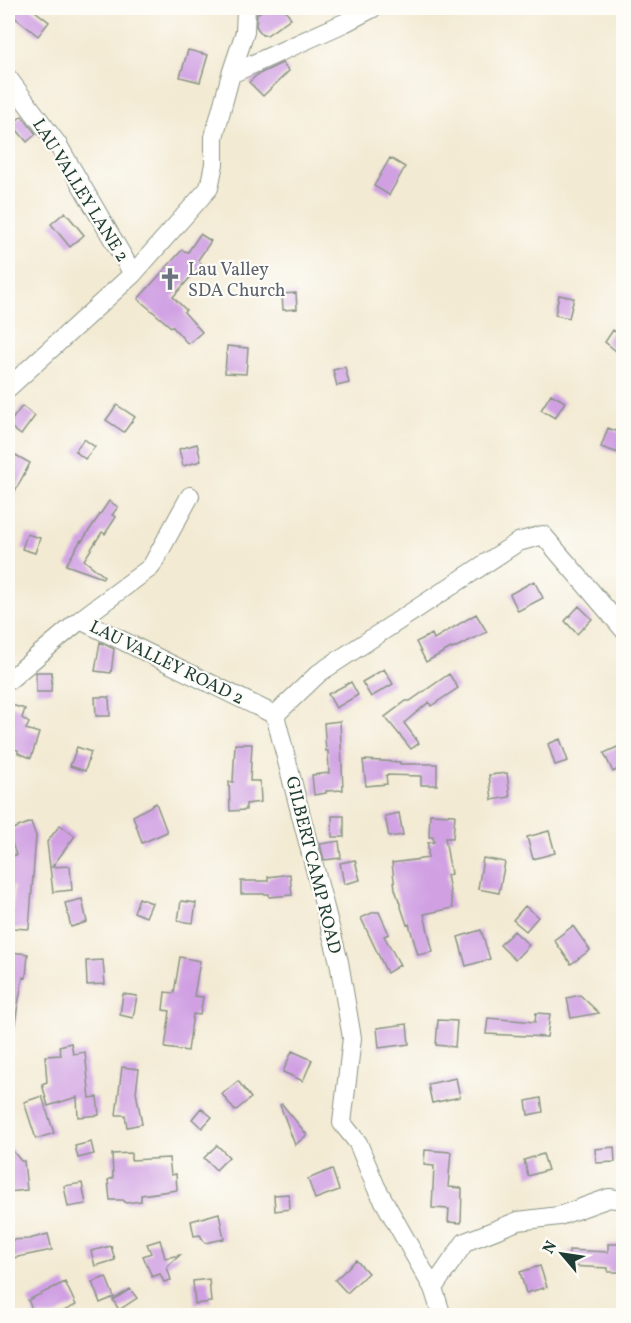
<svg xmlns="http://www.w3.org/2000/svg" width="631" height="1323" viewBox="0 0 631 1323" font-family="Vollkorn,serif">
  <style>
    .building { fill: #d0a0e3 }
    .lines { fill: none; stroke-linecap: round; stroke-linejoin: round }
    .minor-casing { stroke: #899484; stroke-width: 20 }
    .minor { stroke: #fff; stroke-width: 18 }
    .labels { text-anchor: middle; stroke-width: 4.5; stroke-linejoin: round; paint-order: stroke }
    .street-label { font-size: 18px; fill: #1f3d34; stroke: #fdfcf7 }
    .worship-label { font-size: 18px; fill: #5b616d; stroke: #fdfcf7; text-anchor: start }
  </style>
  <rect width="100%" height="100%" fill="#fdfcf7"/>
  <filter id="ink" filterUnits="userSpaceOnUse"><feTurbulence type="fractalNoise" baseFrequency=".0167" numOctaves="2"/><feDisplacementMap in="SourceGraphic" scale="12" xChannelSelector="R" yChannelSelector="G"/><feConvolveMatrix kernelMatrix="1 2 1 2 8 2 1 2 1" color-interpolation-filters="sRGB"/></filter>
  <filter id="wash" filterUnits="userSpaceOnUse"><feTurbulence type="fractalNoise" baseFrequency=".008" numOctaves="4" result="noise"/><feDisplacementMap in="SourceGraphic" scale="24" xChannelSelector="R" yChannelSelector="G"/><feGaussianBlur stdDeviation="1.35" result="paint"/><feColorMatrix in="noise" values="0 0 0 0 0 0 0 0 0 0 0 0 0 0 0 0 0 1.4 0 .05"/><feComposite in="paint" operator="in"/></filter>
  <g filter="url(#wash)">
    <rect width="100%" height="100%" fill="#f3ead3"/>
    <g id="blocks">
      <path class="building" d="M 8,8 L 31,8 L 49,22 L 38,36 L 8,12 Z
        M 266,8 L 284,8 L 291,18 L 267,35 L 262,35 L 256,26 L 257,14 Z
        M 188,50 L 208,55 L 200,82 L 180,77 Z
        M 282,63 L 289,71 L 263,96 L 249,82 L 257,75 Z
        M 22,116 L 36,134 L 27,142 L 12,124 Z
        M 390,158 L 405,167 L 389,195 L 374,186 Z
        M 65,212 L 84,235 L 70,247 L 51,224 Z
        M 200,234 L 211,241 L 198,260 L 202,264 L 173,297 L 186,310 L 184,312 L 202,332 L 188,344 L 172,326 L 171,327 L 138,299 L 182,250 L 188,252 Z
        M 296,293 L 297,309 L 283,310 L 282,294 Z
        M 559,295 L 574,298 L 569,318 L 555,315 Z
        M 613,330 L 624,338 L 616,351 L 605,342 Z
        M 227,346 L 248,348 L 246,374 L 225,373 Z
        M 345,367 L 349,383 L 337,386 L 333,370 Z
        M 551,394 L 565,402 L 555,418 L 541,410 Z
        M 117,405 L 135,417 L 124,432 L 106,420 Z
        M 22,406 L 35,416 L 21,435 L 8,425 Z
        M 608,428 L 624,434 L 624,455 L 601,447 Z
        M 84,439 L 95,447 L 85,459 L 75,451 Z
        M 197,444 L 201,461 L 183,466 L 179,449 Z
        M 12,453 L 30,463 L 8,504 L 8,460 Z
        M 109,501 L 118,507 L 112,515 L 116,517 L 105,534 L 102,532 L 84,560 L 104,576 L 103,578 L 66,565 L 81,540 L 82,541 Z
        M 27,534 L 40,538 L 35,553 L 22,549 Z
        M 534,581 L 543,598 L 518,611 L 510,594 Z
        M 579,606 L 592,619 L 577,634 L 565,621 Z
        M 476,614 L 487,632 L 452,649 L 451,648 L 426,662 L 416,642 L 432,634 L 434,639 Z
        M 100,642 L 114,649 L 111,673 L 95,671 Z
        M 384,669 L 393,684 L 371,697 L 362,682 Z
        M 36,672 L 52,672 L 51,692 L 36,692 Z
        M 449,674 L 458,688 L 431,706 L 429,702 L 404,723 L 419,743 L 411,749 L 385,717 L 406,701 L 410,701 Z
        M 351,682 L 358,695 L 336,708 L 328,694 Z
        M 95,697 L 109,697 L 110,716 L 96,716 Z
        M 8,704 L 25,709 L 22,718 L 29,723 L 26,729 L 39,733 L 31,758 L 18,753 L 18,750 L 8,747 Z
        M 340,721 L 343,790 L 326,791 L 326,793 L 314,795 L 312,775 L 329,773 L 328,751 L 326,751 L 324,723 Z
        M 560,739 L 568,761 L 555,765 L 548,744 Z
        M 235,744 L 252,744 L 250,781 L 260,781 L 261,802 L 246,804 L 246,810 L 230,811 L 229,782 L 233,782 Z
        M 624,744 L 624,766 L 613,772 L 604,753 Z
        M 77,747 L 91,752 L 85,771 L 70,766 Z
        M 363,760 L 400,762 L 400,764 L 437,764 L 437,785 L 421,785 L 421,776 L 386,775 L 387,784 L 366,786 Z
        M 507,773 L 510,797 L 492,800 L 489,775 Z
        M 156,803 L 167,832 L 142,843 L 133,816 Z
        M 399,813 L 403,835 L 389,837 L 385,816 Z
        M 430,814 L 455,815 L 453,838 L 445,838 L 451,874 L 447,875 L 453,908 L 424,914 L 433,952 L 418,955 L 409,924 L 407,925 L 395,889 L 392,863 L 428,858 L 428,843 L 434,842 L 433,837 L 429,837 Z
        M 332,816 L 344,816 L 344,837 L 332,837 Z
        M 31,822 L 36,836 L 29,929 L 11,928 L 14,886 L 8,888 L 8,857 L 16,855 L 8,831 Z
        M 60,825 L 75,836 L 52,867 L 70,866 L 72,890 L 53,892 L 47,842 Z
        M 549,831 L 555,853 L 533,859 L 527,837 Z
        M 339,841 L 341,858 L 324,860 L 320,844 Z
        M 483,858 L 505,862 L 499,893 L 478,889 Z
        M 355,860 L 360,880 L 344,884 L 340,863 Z
        M 290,874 L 292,895 L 269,897 L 269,894 L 241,894 L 241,881 L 268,881 L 268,877 Z
        M 139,898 L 152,903 L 146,917 L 134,912 Z
        M 82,899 L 87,922 L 71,927 L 65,903 Z
        M 181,901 L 196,903 L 193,923 L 178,921 Z
        M 525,906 L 538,917 L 526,931 L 513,920 Z
        M 374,912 L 379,912 L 389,934 L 384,936 L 400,965 L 387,973 L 361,918 Z
        M 573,926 L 590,950 L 571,964 L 554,940 Z
        M 481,930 L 490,959 L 466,966 L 458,937 Z
        M 514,931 L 529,945 L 515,960 L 500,945 Z
        M 9,952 L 28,954 L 26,978 L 23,977 L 14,1028 L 8,1027 Z
        M 180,957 L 200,961 L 194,996 L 203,997 L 200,1015 L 193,1014 L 188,1051 L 165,1048 L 170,1011 L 163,1010 L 165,992 L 174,993 Z
        M 103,960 L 105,984 L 87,985 L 86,961 Z
        M 123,994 L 137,996 L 133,1018 L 120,1015 Z
        M 580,995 L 599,1013 L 571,1018 L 567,998 Z
        M 536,1013 L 550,1014 L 547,1037 L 486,1034 L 488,1018 L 535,1022 Z
        M 438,1020 L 457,1021 L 455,1047 L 436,1045 Z
        M 407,1024 L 409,1044 L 379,1048 L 377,1028 Z
        M 71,1043 L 73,1054 L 85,1052 L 90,1098 L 97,1097 L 99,1115 L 78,1117 L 77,1097 L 48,1106 L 42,1084 L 47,1082 L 45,1056 L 61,1055 L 59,1046 Z
        M 292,1051 L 312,1060 L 303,1081 L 283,1072 Z
        M 122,1067 L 139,1069 L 136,1092 L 142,1124 L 127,1127 L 125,1115 L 116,1115 Z
        M 456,1078 L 460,1097 L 432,1103 L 428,1084 Z
        M 238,1081 L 251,1098 L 235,1111 L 222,1094 Z
        M 42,1096 L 54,1133 L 36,1139 L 24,1102 Z
        M 541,1098 L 543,1112 L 528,1115 L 526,1101 Z
        M 282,1104 L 307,1135 L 295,1145 L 280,1105 Z
        M 201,1108 L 212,1117 L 202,1128 L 192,1119 Z
        M 91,1142 L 94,1154 L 78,1158 L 75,1146 Z
        M 8,1145 L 21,1161 L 24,1161 L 27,1190 L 8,1192 Z
        M 217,1145 L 229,1157 L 216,1170 L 204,1158 Z
        M 614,1147 L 615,1162 L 596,1163 L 595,1149 Z
        M 425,1150 L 451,1152 L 448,1187 L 462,1188 L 461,1223 L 448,1222 L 449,1209 L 432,1208 L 434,1166 L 424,1165 Z
        M 131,1153 L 131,1160 L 169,1158 L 171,1175 L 176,1174 L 177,1190 L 141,1195 L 141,1201 L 126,1203 L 123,1200 L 110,1200 L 108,1180 L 113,1178 L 112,1154 Z
        M 543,1154 L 548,1170 L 528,1176 L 524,1160 Z
        M 332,1169 L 339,1190 L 315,1199 L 308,1179 Z
        M 82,1183 L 86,1204 L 68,1207 L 64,1186 Z
        M 289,1194 L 290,1209 L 275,1211 L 274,1195 Z
        M 219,1213 L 224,1239 L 205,1243 L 200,1235 L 194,1236 L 191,1221 Z
        M 48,1234 L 52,1250 L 8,1259 L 8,1240 L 29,1239 Z
        M 160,1240 L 165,1258 L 180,1255 L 167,1267 L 171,1280 L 164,1282 L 160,1274 L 152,1277 L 143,1256 L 151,1253 L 147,1244 Z
        M 608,1244 L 624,1244 L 624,1272 L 608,1272 L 608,1268 L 568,1266 L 569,1250 L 608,1252 Z
        M 111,1246 L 115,1260 L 95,1266 L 91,1251 Z
        M 356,1260 L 368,1273 L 347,1293 L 335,1280 Z
        M 540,1266 L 547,1287 L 526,1293 L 520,1272 Z
        M 106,1277 L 114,1297 L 100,1303 L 92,1282 Z
        M 209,1279 L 211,1302 L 195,1304 L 193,1281 Z
        M 65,1282 L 76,1305 L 54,1316 L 35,1316 L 28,1300 Z
        M 130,1289 L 137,1298 L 119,1310 L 113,1300 Z"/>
    </g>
  </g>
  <g filter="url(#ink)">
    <use href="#blocks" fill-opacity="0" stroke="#899484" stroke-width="1.5"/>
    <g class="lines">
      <g class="minor-casing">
        <path id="minor" d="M 231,74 L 344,23 L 373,8
          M 8,78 L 58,145 L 133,274
          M 8,388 L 133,274 L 209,188 L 214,164 L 214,137 L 231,74 L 245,32 L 246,8
          M 80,620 L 275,715
          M 8,681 L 80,620 L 151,567 L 190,496
          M 433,1288 L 465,1242 L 518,1221 L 559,1216 L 609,1198 L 624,1200
          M 442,1316 L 433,1288 L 376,1187 L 358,1143 L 342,1123 L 352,1038 L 339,962 L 275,715 L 319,673 L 518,542 L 543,535 L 624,630"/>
      </g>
      <use href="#minor" class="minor"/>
    </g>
  </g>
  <defs>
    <g id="church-bare" transform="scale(1.8)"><path d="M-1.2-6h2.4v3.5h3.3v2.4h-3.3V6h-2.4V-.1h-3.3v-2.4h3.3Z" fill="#6b7280" stroke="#fdfcf7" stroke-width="2.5" paint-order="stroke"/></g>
  </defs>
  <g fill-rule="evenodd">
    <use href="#church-bare" x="170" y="279"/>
  </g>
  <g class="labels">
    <g class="street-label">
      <text transform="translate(81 190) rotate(58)" y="6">LAU VALLEY LANE 2</text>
      <text transform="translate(167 662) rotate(26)" y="6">LAU VALLEY ROAD 2</text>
      <text transform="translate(314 865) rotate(76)" y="6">GILBERT CAMP ROAD</text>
    </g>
    <g class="worship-label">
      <text x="188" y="275">Lau Valley<tspan x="188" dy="21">SDA Church</tspan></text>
    </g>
  </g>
  <rect width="631" height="1323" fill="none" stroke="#fdfcf7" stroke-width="30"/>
  <g transform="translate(562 1254) rotate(299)" stroke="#fdfcf7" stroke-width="4.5" paint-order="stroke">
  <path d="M0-4.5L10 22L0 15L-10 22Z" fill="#1f3d34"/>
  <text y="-9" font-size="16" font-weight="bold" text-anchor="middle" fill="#1f3d34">N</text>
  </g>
</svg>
